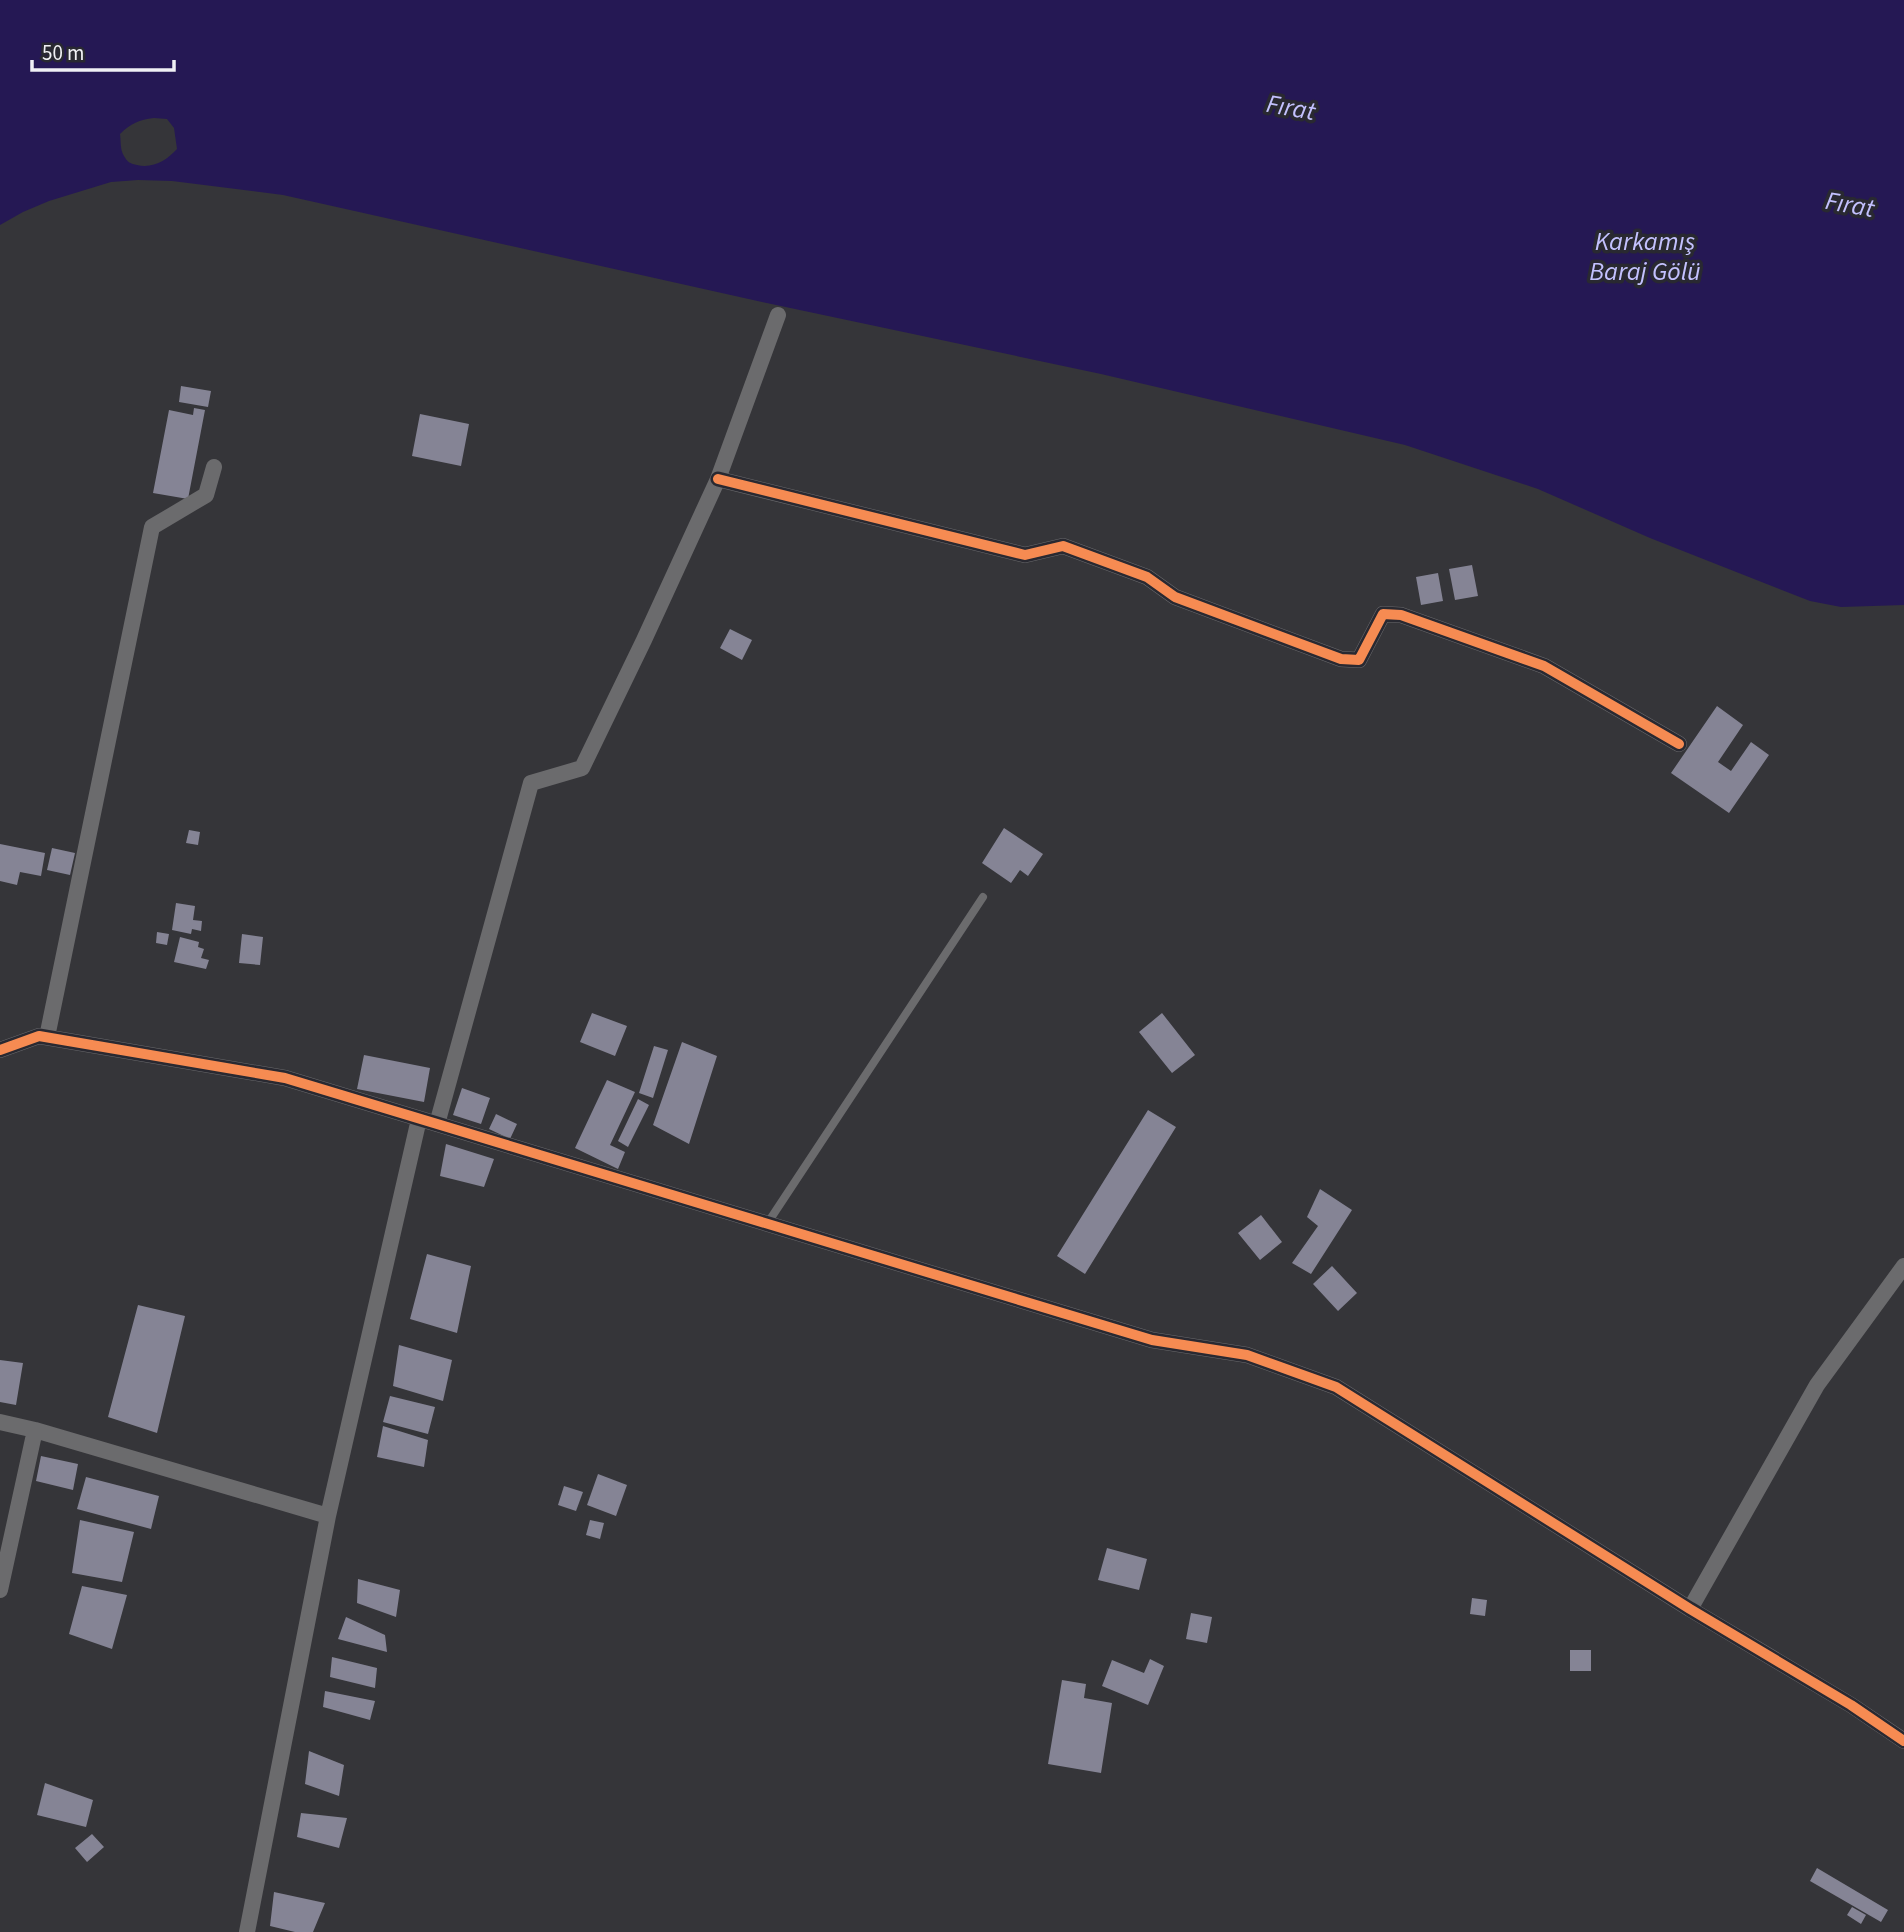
<svg xmlns="http://www.w3.org/2000/svg" width="1904" height="1932" viewBox="0 0 1904 1932" font-family="'Source Sans 3',sans-serif">
  <style>
    .water { fill: #251854; fill-rule: evenodd }
    .building { fill: #858495 }
    .lines { fill: none; stroke-linecap: round; stroke-linejoin: round }
    .lane { stroke: #6b6b6d; stroke-width: 8 }
    .street { stroke: #6b6b6d; stroke-width: 16 }
    .cycleway-casing { stroke: #292931; stroke-width: 15 }
    .cycleway { stroke: #f68b52; stroke-width: 10 }
    .labels { text-anchor: middle; stroke-width: 7; stroke-linejoin: round; paint-order: stroke }
    .water-label { font-size: 26px; font-style: italic; fill: #c3c1fe; stroke: #292931 }
  </style>
  <rect width="100%" height="100%" fill="#353539"/>
  <path class="water" d="M 0,0 L 1904,0 L 1904,605 L 1841,607 L 1810,601 L 1650,538 L 1538,489 L 1405,445 L 1101,374 L 762,302 L 283,195 L 172,181 L 138,180 L 111,182 L 49,201 L 23,212 L 0,225 ZM 154,118 L 167,119 L 174,128 L 177,149 C 167,160 153,169 137,165 C 131,164 127,162 124,156 C 120,150 121,141 120,134 C 131,123 139,120 154,118 Z"/>
  <path class="building" d="M 181,386 L 211,391 L 208,407 L 179,402 Z
    M 194,408 L 205,410 L 188,499 L 153,493 L 169,410 L 193,415 Z
    M 420,414 L 469,424 L 461,466 L 412,456 Z
    M 1472,565 L 1478,596 L 1455,600 L 1449,569 Z
    M 1438,573 L 1443,601 L 1421,605 L 1416,577 Z
    M 730,629 L 752,640 L 742,660 L 720,648 Z
    M 1717,706 L 1743,725 L 1718,762 L 1731,771 L 1751,742 L 1769,755 L 1729,813 L 1671,773 Z
    M 1004,828 L 1043,854 L 1028,876 L 1020,870 L 1011,883 L 982,863 Z
    M 189,830 L 200,832 L 198,845 L 186,843 Z
    M 0,844 L 45,853 L 41,876 L 20,872 L 17,885 L 0,881 Z
    M 52,848 L 75,853 L 70,875 L 47,870 Z
    M 176,903 L 195,906 L 193,920 L 202,921 L 201,931 L 192,929 L 191,934 L 172,930 Z
    M 157,932 L 169,934 L 167,945 L 156,943 Z
    M 242,934 L 263,937 L 260,965 L 239,963 Z
    M 180,937 L 199,942 L 198,947 L 204,949 L 201,958 L 209,960 L 206,969 L 174,962 Z
    M 592,1013 L 627,1026 L 615,1056 L 580,1042 Z
    M 1162,1013 L 1195,1055 L 1172,1073 L 1139,1032 Z
    M 682,1042 L 717,1056 L 689,1144 L 653,1125 Z
    M 654,1046 L 668,1050 L 653,1098 L 639,1093 Z
    M 364,1055 L 430,1068 L 424,1102 L 357,1089 Z
    M 607,1080 L 635,1092 L 610,1145 L 625,1152 L 618,1169 L 575,1148 Z
    M 462,1088 L 490,1098 L 481,1124 L 453,1115 Z
    M 638,1099 L 649,1105 L 628,1147 L 618,1141 Z
    M 1148,1110 L 1176,1127 L 1085,1274 L 1057,1256 Z
    M 496,1114 L 517,1124 L 510,1139 L 489,1129 Z
    M 446,1144 L 494,1159 L 484,1187 L 440,1176 Z
    M 1320,1189 L 1352,1210 L 1311,1274 L 1292,1263 L 1318,1226 L 1307,1217 Z
    M 1261,1215 L 1282,1242 L 1260,1260 L 1238,1233 Z
    M 427,1254 L 471,1266 L 457,1333 L 410,1319 Z
    M 1332,1266 L 1357,1293 L 1338,1311 L 1313,1284 Z
    M 138,1305 L 185,1316 L 157,1433 L 108,1417 Z
    M 399,1345 L 452,1360 L 443,1401 L 393,1386 Z
    M 0,1360 L 23,1363 L 16,1405 L 0,1402 Z
    M 390,1396 L 435,1407 L 428,1434 L 383,1422 Z
    M 383,1426 L 428,1440 L 424,1467 L 377,1457 Z
    M 41,1456 L 78,1464 L 73,1490 L 36,1481 Z
    M 598,1474 L 627,1485 L 616,1516 L 587,1505 Z
    M 86,1477 L 159,1496 L 151,1529 L 77,1509 Z
    M 564,1486 L 583,1492 L 576,1511 L 558,1505 Z
    M 80,1520 L 134,1532 L 122,1582 L 72,1573 Z
    M 590,1520 L 604,1523 L 600,1539 L 586,1535 Z
    M 1107,1548 L 1147,1559 L 1139,1590 L 1098,1580 Z
    M 358,1579 L 400,1590 L 396,1617 L 357,1603 Z
    M 82,1586 L 127,1595 L 112,1649 L 69,1634 Z
    M 1472,1598 L 1487,1600 L 1485,1616 L 1470,1614 Z
    M 1191,1613 L 1212,1617 L 1207,1643 L 1186,1639 Z
    M 346,1617 L 385,1635 L 387,1652 L 338,1639 Z
    M 1570,1650 L 1591,1650 L 1591,1671 L 1570,1671 Z
    M 332,1657 L 377,1668 L 375,1688 L 330,1677 Z
    M 1150,1659 L 1164,1666 L 1148,1705 L 1102,1686 L 1112,1660 L 1144,1673 Z
    M 1062,1680 L 1086,1684 L 1084,1698 L 1112,1703 L 1101,1773 L 1048,1764 Z
    M 325,1691 L 375,1701 L 370,1720 L 323,1707 Z
    M 309,1751 L 344,1765 L 339,1796 L 305,1784 Z
    M 45,1783 L 93,1800 L 86,1827 L 37,1815 Z
    M 301,1813 L 347,1818 L 339,1848 L 297,1837 Z
    M 92,1834 L 104,1847 L 87,1862 L 75,1848 Z
    M 1817,1868 L 1888,1910 L 1881,1922 L 1810,1881 Z
    M 274,1892 L 325,1903 L 313,1932 L 295,1932 L 270,1926 Z
    M 1852,1907 L 1866,1915 L 1861,1924 L 1847,1915 Z"/>
  <g class="lines">
    <path class="lane" d="M 767,1224 L 983,897"/>
    <path class="street" d="M 718,479 L 1025,555 L 1063,546 L 1147,577 L 1175,597 L 1341,659 L 1359,660 L 1383,614 L 1401,615 L 1544,666 L 1679,744
      M 47,1037 L 152,527 L 206,495 L 214,467
      M 0,1050 L 39,1036 L 285,1078 L 1152,1340 L 1247,1355 L 1336,1387 L 1690,1609 L 1851,1705 L 1904,1741
      M 437,1124 L 531,783 L 582,768 L 644,640 L 718,479 L 778,315
      M 0,1422 L 35,1430 L 328,1516
      M 0,1590 L 35,1430
      M 1690,1609 L 1817,1385 L 1904,1266
      M 247,1932 L 328,1516 L 419,1119"/>
    <g class="cycleway-casing">
      <path id="cycleway" d="M 718,479 L 1025,555 L 1063,546 L 1147,577 L 1175,597 L 1341,659 L 1359,660 L 1383,614 L 1401,615 L 1544,666 L 1679,744
        M 0,1050 L 39,1036 L 285,1078 L 1152,1340 L 1247,1355 L 1336,1387 L 1690,1609 L 1851,1705 L 1904,1741"/>
    </g>
    <use href="#cycleway" class="cycleway"/>
  </g>
  <g class="labels">
    <g class="water-label">
      <text transform="translate(1291 107) rotate(10)" y="9">Fırat</text>
      <text transform="translate(1850 204) rotate(10)" y="9">Fırat</text>
      <text x="1645" y="250">Karkamış<tspan x="1645" dy="30">Baraj Gölü</tspan></text>
    </g>
  </g>
  <path d="M32 60v10h142v-10" fill="none" stroke="#f0f0f5" stroke-width="3.5"/>
  <text x="42" y="60" font-size="21" fill="#f0f0f5" stroke="#292931" stroke-width="5" paint-order="stroke">50 m</text>
</svg>
